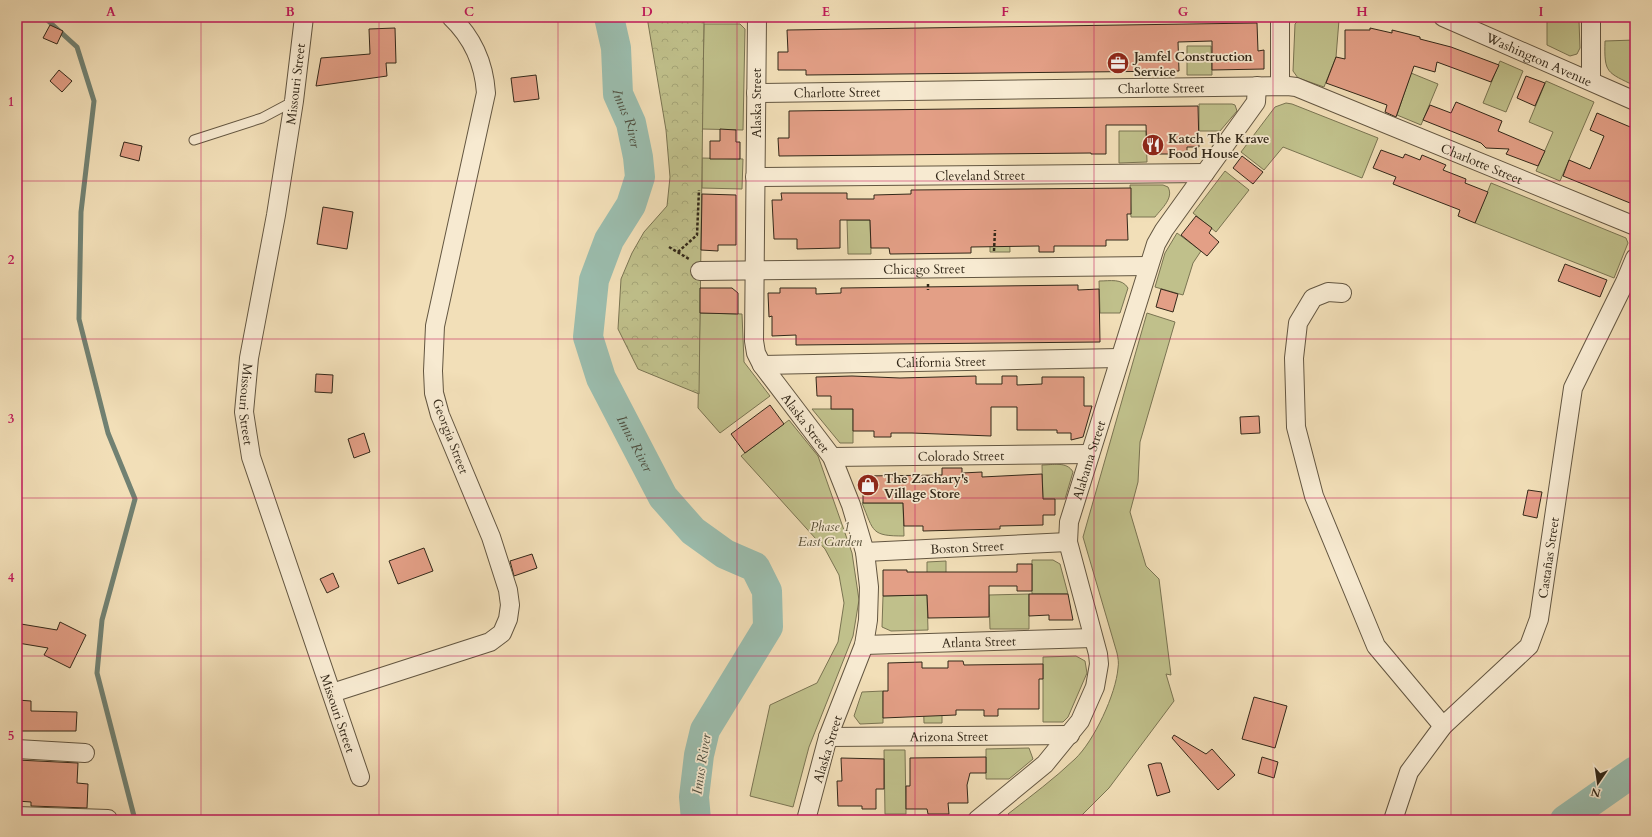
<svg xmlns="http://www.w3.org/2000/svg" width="1652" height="837" viewBox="0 0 1652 837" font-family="Cardo,serif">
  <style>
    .green { fill: #c0c08b; stroke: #7a7452 }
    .forest { fill: url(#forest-crowns); stroke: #7a7452 }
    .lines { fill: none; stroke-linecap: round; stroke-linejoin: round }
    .stream { stroke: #718172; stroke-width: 5 }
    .river { stroke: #9bbdae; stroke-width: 30 }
    .building { fill: #e39f86; stroke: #332819 }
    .service-casing { stroke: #635641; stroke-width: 11 }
    .minor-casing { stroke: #635641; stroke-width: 20 }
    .path { stroke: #332819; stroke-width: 2.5; stroke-dasharray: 3 2; stroke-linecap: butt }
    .service { stroke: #f7ead1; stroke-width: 9 }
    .minor { stroke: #f7ead1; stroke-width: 18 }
    .grid { fill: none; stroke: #c2185b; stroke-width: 1; stroke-opacity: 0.55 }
    .labels { text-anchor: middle; stroke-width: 3.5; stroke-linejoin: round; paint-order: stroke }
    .poi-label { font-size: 13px; font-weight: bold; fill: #332819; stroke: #f7ead1; text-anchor: start }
    .street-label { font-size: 13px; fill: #332819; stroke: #f7ead1 }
    .park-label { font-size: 13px; font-style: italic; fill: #564e36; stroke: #f7ead1 }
    .water-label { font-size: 14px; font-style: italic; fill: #4d4d3e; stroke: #f7ead1 }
    .neatline { fill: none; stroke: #c2185b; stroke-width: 1.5 }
    .grid-label { font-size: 13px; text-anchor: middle; font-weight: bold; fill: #c2185b }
  </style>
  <defs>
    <pattern id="forest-crowns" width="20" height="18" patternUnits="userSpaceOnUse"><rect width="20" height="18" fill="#c0c08b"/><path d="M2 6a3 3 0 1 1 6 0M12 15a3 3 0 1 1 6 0" fill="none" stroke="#a5a577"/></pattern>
  </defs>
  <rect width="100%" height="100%" fill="#f2dfb8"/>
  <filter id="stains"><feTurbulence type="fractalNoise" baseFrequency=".005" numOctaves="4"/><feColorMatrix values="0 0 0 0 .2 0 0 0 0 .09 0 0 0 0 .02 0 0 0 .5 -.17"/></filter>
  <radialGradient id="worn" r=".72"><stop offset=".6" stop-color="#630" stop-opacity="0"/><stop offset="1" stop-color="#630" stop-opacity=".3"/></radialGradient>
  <path class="green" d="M 1301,18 L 1339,20 L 1336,57 L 1324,87 L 1298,78 L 1293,71 L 1295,24 Z
    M 1547,21 L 1579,21 L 1580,48 L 1577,54 L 1570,56 L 1547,45 Z
    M 704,24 L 740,24 L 745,29 L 743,130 L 702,129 Z
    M 1635,40 L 1635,86 C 1607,72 1604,74 1605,41 Z
    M 1187,46 L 1211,46 L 1212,75 L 1187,75 Z
    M 1500,61 L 1523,71 L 1506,112 L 1483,103 Z
    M 1411,73 L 1438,84 L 1421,125 L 1397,115 Z
    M 1546,81 L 1594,102 L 1560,181 L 1536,171 L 1553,132 L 1529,122 Z
    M 1286,103 L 1292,104 L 1378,138 L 1362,178 L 1283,147 L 1264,170 L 1241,152 L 1275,107 Z
    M 1199,104 L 1232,104 L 1235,105 L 1237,111 L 1220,131 L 1199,131 Z
    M 1119,131 L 1146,131 L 1147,162 L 1119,163 Z
    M 702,158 L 743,159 L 742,189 L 702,188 Z
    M 1225,171 L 1249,190 L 1216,232 L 1193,213 Z
    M 1491,183 L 1626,238 L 1628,243 L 1614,278 L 1475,223 Z
    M 1130,185 L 1163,185 L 1168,187 C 1174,198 1162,208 1155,217 L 1131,217 Z
    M 990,219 L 1009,219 L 1010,252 L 990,252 Z
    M 847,220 L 870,220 L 871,254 L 848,254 Z
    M 1177,233 L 1201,251 L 1193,263 L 1183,295 L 1155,287 L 1165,253 Z
    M 1099,281 C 1110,281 1122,278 1128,288 L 1120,313 L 1100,313 Z
    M 700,313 L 742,314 L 744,362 L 770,396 L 720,433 L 698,408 Z
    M 1147,313 L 1175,322 L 1140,442 L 1138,482 L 1130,512 L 1146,566 L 1159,579 L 1171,675 L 1166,674 L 1174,701 L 1109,788 L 1077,820 L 1014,820 L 1008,814 C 1031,796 1054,779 1075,759 C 1094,741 1116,694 1118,668 C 1119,663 1118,658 1117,653 L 1083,537 Z
    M 812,409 L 853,409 L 853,443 L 840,443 Z
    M 789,420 L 818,456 L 852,553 L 859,600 L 853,636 L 809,747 L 793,807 L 750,796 L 770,705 L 817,683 L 838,642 L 844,603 L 839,575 L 825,549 L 741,456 Z
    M 1042,465 C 1052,465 1067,461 1073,472 L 1065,499 L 1043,499 Z
    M 862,503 L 903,503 L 904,536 C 871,536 874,532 862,503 Z
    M 1032,560 L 1053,560 L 1060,564 L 1068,594 L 1032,594 Z
    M 946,561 L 946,595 L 927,596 L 928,630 L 891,631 L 882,627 L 883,596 L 927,595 L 927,562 Z
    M 1029,594 L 1029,629 L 990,629 L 989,595 Z
    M 1076,656 L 1085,661 L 1087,673 L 1068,717 L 1063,722 L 1043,722 L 1043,657 Z
    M 883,691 L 883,723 L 860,724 L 854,716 L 862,692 Z
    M 923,691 L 942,691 L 942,723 L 924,723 Z
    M 1029,748 L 1033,759 L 1009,779 L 986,779 L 986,749 Z
    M 884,750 L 905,750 L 906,814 L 885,814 Z"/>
  <path class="forest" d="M 647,17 L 704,17 L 699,394 L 638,369 L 618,329 L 621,279 L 632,253 L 644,232 L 667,206 L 670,177 L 666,130 Z"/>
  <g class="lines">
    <path class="stream" d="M 44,17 L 77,47 L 94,101 L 81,212 L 79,319 L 108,433 L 135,499 L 102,620 L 97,673 L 135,820"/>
    <g class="river">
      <path id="s1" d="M 609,17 L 616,48 L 618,94 L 631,123 L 638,157 L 640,177 L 631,205 L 609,240 L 594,280 L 588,337 L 601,378 L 663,497 L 693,531 L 725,554 L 755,567 L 767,591 L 768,627 L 705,730 L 699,755 L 694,797 L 696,820"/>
      <path d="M 1565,820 L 1635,771"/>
    </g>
  </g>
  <path class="building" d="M 1257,23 L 1258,51 L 1264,50 L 1264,69 L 1212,70 L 1212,41 L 1178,42 L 1179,71 L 806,75 L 806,70 L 778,70 L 778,52 L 788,52 L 787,30 Z
    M 50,25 L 63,31 L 57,44 L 43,38 Z
    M 395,28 L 396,63 L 386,63 L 387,76 L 316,86 L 321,58 L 370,54 L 369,29 Z
    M 1370,28 L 1392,33 L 1392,30 L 1420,37 L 1420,39 L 1451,47 L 1499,65 L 1491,82 L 1437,62 L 1435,72 L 1414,66 L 1396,117 L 1385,112 L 1387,105 L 1326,83 L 1336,57 L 1345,59 L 1345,30 L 1370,30 Z
    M 59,70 L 72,81 L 62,92 L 50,81 Z
    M 536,75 L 539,99 L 514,102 L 511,78 Z
    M 1526,76 L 1545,83 L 1535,106 L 1517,98 Z
    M 1456,102 L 1502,121 L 1498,131 L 1545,151 L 1538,166 L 1506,154 L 1509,149 L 1486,148 L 1481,143 L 1423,120 L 1430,105 L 1451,113 Z
    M 1198,106 L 1199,147 L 1187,147 L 1187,154 L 1147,154 L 1146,125 L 1106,125 L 1106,154 L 1091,154 L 1091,153 L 779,156 L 778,138 L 789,138 L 789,111 Z
    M 1597,113 L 1635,129 L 1635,205 L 1563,176 L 1569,160 L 1590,169 L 1604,136 L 1590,130 Z
    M 720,129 L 736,130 L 736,142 L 740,142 L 740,159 L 710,159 L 710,141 L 720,141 Z
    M 124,142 L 142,146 L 139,161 L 120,156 Z
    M 1381,150 L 1403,158 L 1405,154 L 1420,160 L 1422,155 L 1446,165 L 1443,170 L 1466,179 L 1465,183 L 1488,192 L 1475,223 L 1458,216 L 1460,210 L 1393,184 L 1396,177 L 1373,168 Z
    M 1242,156 L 1263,172 L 1253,184 L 1233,168 Z
    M 1131,188 L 1131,214 L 1127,214 L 1128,240 L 1106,240 L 1106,246 L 1054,246 L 1054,252 L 1039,252 L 1039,246 L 971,247 L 971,253 L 890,254 L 889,248 L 871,248 L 870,220 L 840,220 L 840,248 L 797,249 L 797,239 L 774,239 L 772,200 L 782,200 L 781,193 L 847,193 L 847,199 L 874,199 L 874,195 L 911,194 L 911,190 Z
    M 702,194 L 736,195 L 736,245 L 718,245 L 718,251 L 701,250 Z
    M 323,207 L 353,212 L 347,249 L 317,244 Z
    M 1196,216 L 1212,228 L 1209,233 L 1219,242 L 1207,256 L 1181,235 Z
    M 1565,264 L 1607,280 L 1600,297 L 1558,281 Z
    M 1078,285 L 1078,290 L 1099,289 L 1100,342 L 796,345 L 796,335 L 772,336 L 772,316 L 769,317 L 768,293 L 780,293 L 780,288 L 816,288 L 816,294 L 841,293 L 841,288 Z
    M 700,288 L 732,288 L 738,293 L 738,314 L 700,313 Z
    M 1161,289 L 1178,294 L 1173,312 L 1156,307 Z
    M 316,374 L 333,375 L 332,393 L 315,392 Z
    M 852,376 L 900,378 L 976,376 L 976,384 L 1002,384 L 1002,376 L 1017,376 L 1017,385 L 1042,384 L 1042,377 L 1084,377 L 1084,406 L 1092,406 L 1083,437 L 1071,440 L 1071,433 L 1057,433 L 1057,430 L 1017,430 L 1017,407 L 991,407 L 991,436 L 912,433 L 891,433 L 891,437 L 874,437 L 874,431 L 853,431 L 853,409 L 831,409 L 831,396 L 817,396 L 816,377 Z
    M 770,405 L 784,424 L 745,453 L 731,434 Z
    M 1259,416 L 1260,433 L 1241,434 L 1240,417 Z
    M 364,433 L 370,452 L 354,458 L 348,439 Z
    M 942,468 L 962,468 L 962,473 L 982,472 L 982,477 L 1042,474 L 1043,499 L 1055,499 L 1055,515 L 1043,515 L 1043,525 L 1000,526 L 1000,529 L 923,531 L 923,526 L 904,526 L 903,503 L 863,503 L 863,476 L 942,475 Z
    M 1528,490 L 1542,492 L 1537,518 L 1523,515 Z
    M 424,548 L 433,571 L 398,584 L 389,561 Z
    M 532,554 L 537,568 L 514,576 L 510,561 Z
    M 1017,564 L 1032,564 L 1032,591 L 1017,591 L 1017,586 L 989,586 L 989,617 L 928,618 L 927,595 L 883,596 L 883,570 L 907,570 L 907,572 L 1017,572 Z
    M 333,573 L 339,587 L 327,593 L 320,579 Z
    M 1029,594 L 1068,594 L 1073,620 L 1049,620 L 1049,615 L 1029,616 Z
    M 60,622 L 86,635 L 70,668 L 44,655 L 48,648 L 18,643 L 21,624 L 57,630 Z
    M 948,661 L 963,661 L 964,665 L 1043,664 L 1043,679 L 1039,679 L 1039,709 L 998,709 L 998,716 L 984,716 L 984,710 L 956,710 L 956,715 L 883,718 L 883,691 L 888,691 L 888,663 L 922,662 L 922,668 L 948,668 Z
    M 1254,697 L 1287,706 L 1275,748 L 1242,739 Z
    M 17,700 L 31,701 L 31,711 L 77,712 L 76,731 L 17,731 Z
    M 1174,735 L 1206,754 L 1212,749 L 1235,775 L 1218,790 L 1172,738 Z
    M 986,757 L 986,773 L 970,773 L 967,785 L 968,803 L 948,803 L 949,814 L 928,814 L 927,809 L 906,809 L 906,786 L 910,786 L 910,758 Z
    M 1262,757 L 1278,762 L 1274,778 L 1258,773 Z
    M 841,758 L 884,759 L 884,789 L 876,789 L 876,809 L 862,809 L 862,806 L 838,806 L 837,781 L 842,781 Z
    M 17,760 L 78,763 L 77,783 L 88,784 L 87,808 L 31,806 L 31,802 L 17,801 Z
    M 1156,763 L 1161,763 L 1170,792 L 1157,796 L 1148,765 Z"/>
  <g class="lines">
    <g class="service-casing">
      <path id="service" d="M 194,140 L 262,118 L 294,101"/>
    </g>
    <g class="minor-casing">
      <g id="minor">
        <path id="s2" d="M 304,17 L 294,101 L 276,215 L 249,358 L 244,412 L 251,457 L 360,777"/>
        <path id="s3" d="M 757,17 L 754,341 L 756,353 L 762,365 L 832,457 L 851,505 L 865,552 L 869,587 L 868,620 L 864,645 L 828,737 L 806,820"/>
        <path d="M 1280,17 L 1280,86"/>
        <path id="s4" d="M 1443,17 L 1635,101"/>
        <path d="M 1591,80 L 1591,17"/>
        <path id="s5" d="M 756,93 L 1288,86 L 1296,87 L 1635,226"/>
        <path id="s6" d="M 755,177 L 1205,173"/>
        <path id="s7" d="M 700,271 L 1148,266"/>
        <path d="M 1342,293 L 1328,292 L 1313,298 L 1298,323 L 1294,358 L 1296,427 L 1314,496 L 1376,646 L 1443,726"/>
        <path id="s8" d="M 762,365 L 1119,358"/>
        <path id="s9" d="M 832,457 L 1090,454"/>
        <path id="s10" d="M 865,552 L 1068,542"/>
        <path id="s11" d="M 864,645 L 1093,638"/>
        <path d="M 332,693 L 490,642 L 502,633 L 508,619 L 510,605 L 508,590 L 491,537 L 440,415 L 434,393 L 433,371 L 435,326 L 486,93 C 484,63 473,38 451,17"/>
        <path id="s12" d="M 828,737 L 1070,735"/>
        <path d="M 17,749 L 85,753"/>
        <path d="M 17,816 L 108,819"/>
        <path id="s13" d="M 977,820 L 1045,764 L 1080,721 L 1095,687 L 1099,664 L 1098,654 L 1068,542 L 1069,522 L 1156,244 L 1164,230 L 1256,102 L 1257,86"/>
        <path id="s14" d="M 1393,820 L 1409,772 L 1443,726 L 1529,646 L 1539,619 L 1573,388 L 1625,282 L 1635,258"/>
      </g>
    </g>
    <path class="path" d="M 669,247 L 689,259
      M 994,251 L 995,230
      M 678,252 L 697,235 L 699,190
      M 928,284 L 928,290"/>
    <use href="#service" class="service"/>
    <use href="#minor" class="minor"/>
  </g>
  <path class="grid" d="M 201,17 L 201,820M 379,17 L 379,820M 558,17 L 558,820M 737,17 L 737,820M 915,17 L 915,820M 1094,17 L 1094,820M 1273,17 L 1273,820M 1451,17 L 1451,820M 17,181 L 1635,181M 17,339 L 1635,339M 17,498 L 1635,498M 17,656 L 1635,656"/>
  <defs>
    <g id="office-disc" transform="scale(1.15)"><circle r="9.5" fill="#8f2418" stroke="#f7ead1"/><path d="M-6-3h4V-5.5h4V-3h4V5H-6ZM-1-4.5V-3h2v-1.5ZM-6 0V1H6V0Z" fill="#fff"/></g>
    <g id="restaurant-disc" transform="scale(1.15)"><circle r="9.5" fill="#8f2418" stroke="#f7ead1"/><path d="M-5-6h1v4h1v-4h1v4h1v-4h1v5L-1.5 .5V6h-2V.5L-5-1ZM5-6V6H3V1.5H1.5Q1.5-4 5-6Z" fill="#fff"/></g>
    <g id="shop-disc" transform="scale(1.15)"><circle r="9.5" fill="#8f2418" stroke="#f7ead1"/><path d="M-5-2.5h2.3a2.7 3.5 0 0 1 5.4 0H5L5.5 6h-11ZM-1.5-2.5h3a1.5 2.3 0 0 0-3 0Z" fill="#fff"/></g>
  </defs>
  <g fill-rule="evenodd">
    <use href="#office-disc" x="1118" y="63"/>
    <use href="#restaurant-disc" x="1153" y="145"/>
    <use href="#shop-disc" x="868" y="485"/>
  </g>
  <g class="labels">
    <g class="poi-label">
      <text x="1134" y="61">Jamfel Construction<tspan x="1134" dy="15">Service</tspan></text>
      <text x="1168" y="143">Katch The Krave<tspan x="1168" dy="15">Food House</tspan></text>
      <text x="884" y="483">The Zachary's<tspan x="884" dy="15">Village Store</tspan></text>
    </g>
    <g class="street-label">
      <text dy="5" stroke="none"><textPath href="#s4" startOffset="105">Washington Avenue</textPath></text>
      <text transform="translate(295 84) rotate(-83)" y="5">Missouri Street</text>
      <text dy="5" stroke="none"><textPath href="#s5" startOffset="405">Charlotte Street</textPath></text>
      <text dy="5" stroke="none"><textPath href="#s5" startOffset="81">Charlotte Street</textPath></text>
      <text transform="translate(756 103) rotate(-90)" y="5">Alaska Street</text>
      <text dy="5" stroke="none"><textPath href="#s5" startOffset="741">Charlotte Street</textPath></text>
      <text dy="5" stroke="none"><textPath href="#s6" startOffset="225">Cleveland Street</textPath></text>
      <text dy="5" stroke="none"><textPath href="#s7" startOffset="224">Chicago Street</textPath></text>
      <text dy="5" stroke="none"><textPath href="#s8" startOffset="179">California Street</textPath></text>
      <text dy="5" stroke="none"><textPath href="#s2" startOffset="392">Missouri Street</textPath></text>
      <text dy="5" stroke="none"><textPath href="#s3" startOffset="422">Alaska Street</textPath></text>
      <text transform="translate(451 436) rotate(69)" y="5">Georgia Street</text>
      <text dy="5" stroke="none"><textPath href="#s9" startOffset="129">Colorado Street</textPath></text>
      <text dy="5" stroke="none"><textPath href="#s13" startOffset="415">Alabama Street</textPath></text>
      <text dy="5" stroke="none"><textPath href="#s10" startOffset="102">Boston Street</textPath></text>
      <text dy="5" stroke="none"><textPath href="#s14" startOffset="316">Castañas Street</textPath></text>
      <text dy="5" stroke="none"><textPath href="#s11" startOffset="115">Atlanta Street</textPath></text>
      <text dy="5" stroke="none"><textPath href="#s2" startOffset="716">Missouri Street</textPath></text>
      <text dy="5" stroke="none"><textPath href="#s12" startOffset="121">Arizona Street</textPath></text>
      <text transform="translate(827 749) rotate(-73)" y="5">Alaska Street</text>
    </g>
    <g class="park-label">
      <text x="830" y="531">Phase 1<tspan x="830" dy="15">East Garden</tspan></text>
    </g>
    <g class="water-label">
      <text dy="5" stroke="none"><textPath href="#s1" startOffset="104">Imus River</textPath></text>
      <text dy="5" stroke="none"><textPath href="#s1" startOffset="452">Imus River</textPath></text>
      <text transform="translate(701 764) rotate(-81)" y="5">Imus River</text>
    </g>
  </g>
  <rect width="1652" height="837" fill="none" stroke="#f2dfb8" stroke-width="44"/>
  <g transform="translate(1598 783) rotate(193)" stroke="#f7ead1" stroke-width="3" paint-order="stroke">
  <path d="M0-3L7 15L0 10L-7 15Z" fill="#332819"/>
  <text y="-6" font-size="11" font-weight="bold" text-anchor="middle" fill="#332819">N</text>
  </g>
  <rect x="22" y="22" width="1608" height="793" class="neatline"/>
  <g class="grid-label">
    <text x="111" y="16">A</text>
    <text x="290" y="16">B</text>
    <text x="469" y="16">C</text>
    <text x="647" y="16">D</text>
    <text x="826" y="16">E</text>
    <text x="1005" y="16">F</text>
    <text x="1183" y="16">G</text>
    <text x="1362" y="16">H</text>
    <text x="1541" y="16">I</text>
    <text x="11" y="106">1</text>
    <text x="11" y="264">2</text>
    <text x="11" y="423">3</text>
    <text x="11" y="582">4</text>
    <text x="11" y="740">5</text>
  </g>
  <rect width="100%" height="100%" filter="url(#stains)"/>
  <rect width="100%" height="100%" fill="url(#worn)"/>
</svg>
